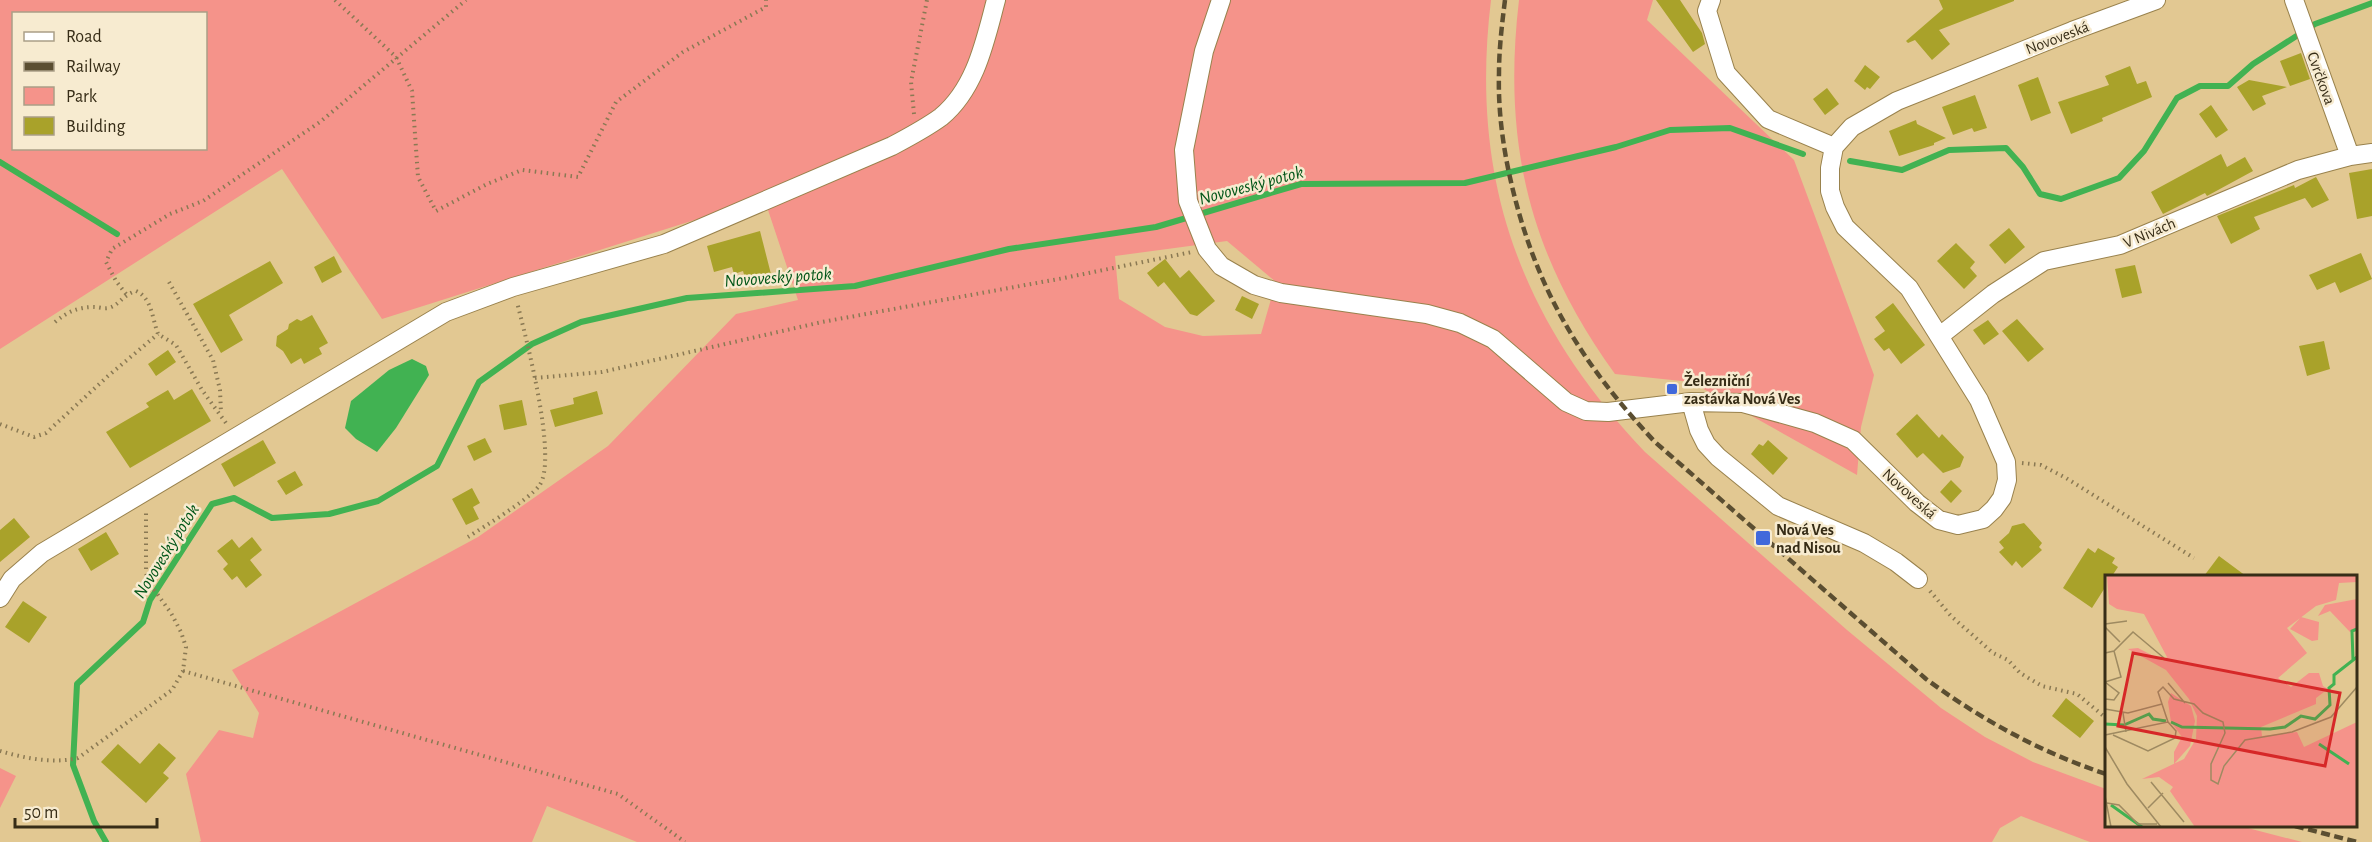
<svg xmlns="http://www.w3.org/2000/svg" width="2372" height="842" viewBox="0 0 2372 842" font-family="'Alegreya Sans',sans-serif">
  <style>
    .green { fill: #f5938a; fill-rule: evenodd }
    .water { fill: #41b252 }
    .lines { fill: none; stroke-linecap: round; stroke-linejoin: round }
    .stream { stroke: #41b252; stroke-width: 6 }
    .building { fill: #a9a22a }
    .minor-casing { stroke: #99824d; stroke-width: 20 }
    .path { stroke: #8a7953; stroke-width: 4; stroke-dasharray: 1.5 4.5; stroke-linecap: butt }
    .minor { stroke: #fff; stroke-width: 18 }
    .rail { stroke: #5b4e31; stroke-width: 4.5; stroke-dasharray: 9 4.5; stroke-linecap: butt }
    .poi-dot { fill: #4169db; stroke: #f7ebd0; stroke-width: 2 }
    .labels { text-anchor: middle; stroke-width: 5; stroke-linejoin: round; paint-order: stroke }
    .street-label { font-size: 16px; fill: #372d17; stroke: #f7ebd0 }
    .poi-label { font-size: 16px; font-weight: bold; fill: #372d17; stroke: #f7ebd0; text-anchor: start }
    .water-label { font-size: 18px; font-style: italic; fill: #025618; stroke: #f7ebd0 }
    .inset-river { fill: none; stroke: #41b252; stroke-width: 3 }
    .inset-road { fill: none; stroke: #9e8a61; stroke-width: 1.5 }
    .view { fill: #d62828; fill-opacity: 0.15; stroke: #d62828; stroke-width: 3 }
    .inset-edge { fill: none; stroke: #372d17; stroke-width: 3 }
  </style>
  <rect width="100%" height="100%" fill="#e2c892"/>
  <path class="green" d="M 0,0 L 1491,0 C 1469,181 1521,321 1645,452 L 1847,630 L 1941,708 L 1985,737 L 2033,762 L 2106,789 L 2106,826 L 2240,826 L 2302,842 L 2090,842 L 2021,816 L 2000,828 L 1992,842 L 637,842 L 547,806 L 532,842 L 199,842 L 201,841 L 186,774 L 219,730 L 253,738 L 259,713 L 232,670 L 478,537 L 608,446 L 736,314 L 798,300 L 764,198 L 382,319 L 282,169 L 0,349 ZM 14,14 L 206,14 L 206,148 L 14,148 ZM 1227,241 L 1276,282 L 1261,334 L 1203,336 L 1165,327 L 1119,299 L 1115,256 Z
    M 1519,0 L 1653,0 L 1647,20 L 1794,160 L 1874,375 L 1861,427 L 1857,475 L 1691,382 L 1615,374 C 1530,256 1502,145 1519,0 Z
    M 0,768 L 16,776 L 0,808 Z"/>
  <path class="water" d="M 412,359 L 426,366 L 429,375 L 396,428 L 377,452 L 356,439 L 345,428 L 351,401 L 389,370 Z"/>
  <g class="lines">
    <path class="stream" d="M 1850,161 L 1902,170 L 1949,150 L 2006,148 L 2023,167 L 2040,194 L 2061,199 L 2119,178 L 2144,151 L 2177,98 L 2200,86 L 2228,86 L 2253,64 L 2315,24 L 2372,3
      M 0,162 L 117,234
      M 106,842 L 94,821 L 73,765 L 77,684 L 143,622 L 150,600 L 212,504 L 234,498 L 272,518 L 329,514 L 378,501 L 437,466 L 479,382 L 532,344 L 581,322 L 687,298 L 855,286 L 1009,249 L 1156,227 L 1301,184 L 1465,183 L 1616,147 L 1670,130 L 1730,128 L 1803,154"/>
  </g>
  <path class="building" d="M 1656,0 L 1680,0 L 1702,33 L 1705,44 L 1693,52 Z
    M 1939,0 L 2014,0 L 2014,1 L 1939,30 L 1950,44 L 1932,60 L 1915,40 L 1908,43 L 1906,41 L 1943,9 Z
    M 2301,53 L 2310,79 L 2290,86 L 2280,61 Z
    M 1865,65 L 1880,77 L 1870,89 L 1867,87 L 1865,90 L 1854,81 Z
    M 2130,66 L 2137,84 L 2146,81 L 2152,97 L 2102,118 L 2103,121 L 2071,134 L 2058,102 L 2109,85 L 2105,76 Z
    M 2038,77 L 2051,113 L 2031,121 L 2018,85 Z
    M 2249,80 L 2287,87 L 2262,96 L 2266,104 L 2253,111 L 2237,87 Z
    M 1827,88 L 1839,104 L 1825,115 L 1813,99 Z
    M 1975,95 L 1987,128 L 1974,132 L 1972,128 L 1953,135 L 1942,107 Z
    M 2211,105 L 2228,130 L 2216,138 L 2199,114 Z
    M 1916,120 L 1917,124 L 1946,138 L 1934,143 L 1934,145 L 1899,156 L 1889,131 Z
    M 2221,154 L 2227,167 L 2245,157 L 2253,171 L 2207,196 L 2205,193 L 2163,214 L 2151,192 Z
    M 2372,169 L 2372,216 L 2357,219 L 2349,173 Z
    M 2316,177 L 2329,200 L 2312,208 L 2305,198 L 2254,217 L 2260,229 L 2231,244 L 2217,216 L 2294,185 L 2295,188 Z
    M 2009,228 L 2025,247 L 2005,264 L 1989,245 Z
    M 760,231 L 773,282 L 759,286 L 757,282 L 747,285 L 743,271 L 734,274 L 732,267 L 714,272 L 707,246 Z
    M 1956,243 L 1975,262 L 1970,268 L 1977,276 L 1964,289 L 1937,261 Z
    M 2361,253 L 2372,279 L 2340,293 L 2335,282 L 2317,290 L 2309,275 Z
    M 334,256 L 342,272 L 322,283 L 314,267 Z
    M 1165,259 L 1180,278 L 1189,270 L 1215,301 L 1197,316 L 1190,314 L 1164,282 L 1158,287 L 1147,273 Z
    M 270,261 L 283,283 L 229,315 L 243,340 L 221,353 L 193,304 Z
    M 2135,265 L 2142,293 L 2122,298 L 2115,269 Z
    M 1242,296 L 1259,304 L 1252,319 L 1235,310 Z
    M 1893,303 L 1925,345 L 1901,364 L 1889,348 L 1884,351 L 1874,339 L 1885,331 L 1875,317 Z
    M 312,315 L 328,343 L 319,348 L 322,354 L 304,364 L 301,358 L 291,364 L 283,351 L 276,346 L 277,336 L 288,329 L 289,324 L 297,319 L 301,321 Z
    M 2017,319 L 2044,349 L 2028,362 L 2002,331 Z
    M 1988,320 L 1999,334 L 1984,345 L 1973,330 Z
    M 2324,341 L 2330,369 L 2307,376 L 2299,346 Z
    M 168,350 L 176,362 L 156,376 L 148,364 Z
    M 192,389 L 211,421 L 130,468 L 106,432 L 149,407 L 146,403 L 168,390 L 174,400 Z
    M 597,391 L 603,414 L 555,427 L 550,410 L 574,404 L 573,398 Z
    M 522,400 L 527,425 L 504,430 L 499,405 Z
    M 1917,414 L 1939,438 L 1942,434 L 1964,457 L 1960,467 L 1943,473 L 1923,453 L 1917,458 L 1896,434 Z
    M 485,438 L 492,452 L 474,461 L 467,446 Z
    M 263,440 L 276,463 L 234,487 L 221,464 Z
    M 1768,440 L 1788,458 L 1773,475 L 1751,454 L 1759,444 L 1763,446 Z
    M 295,471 L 303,485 L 286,495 L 277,481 Z
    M 1951,480 L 1962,491 L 1951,503 L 1940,492 Z
    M 472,488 L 480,503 L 473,507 L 479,519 L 466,525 L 452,499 Z
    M 14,518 L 30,537 L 0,562 L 0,530 Z
    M 2024,523 L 2042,543 L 2039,547 L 2042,550 L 2022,568 L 2016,561 L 2012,566 L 1999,552 L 2004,548 L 1999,542 L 2009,533 L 2012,526 Z
    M 106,532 L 119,554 L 91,571 L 78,549 Z
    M 252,537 L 262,550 L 250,560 L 262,575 L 246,588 L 237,576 L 232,580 L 223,569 L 228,564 L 217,551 L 232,539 L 239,548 Z
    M 2088,548 L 2095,553 L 2098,548 L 2115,558 L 2112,563 L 2118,567 L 2112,576 L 2106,576 L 2106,586 L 2092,608 L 2063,588 Z
    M 2219,556 L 2246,576 L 2204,576 Z
    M 23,601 L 47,617 L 29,643 L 5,627 Z
    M 2066,698 L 2094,721 L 2080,738 L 2052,716 Z
    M 159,743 L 176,758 L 163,773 L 169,778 L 146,803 L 101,762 L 118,744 L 140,764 Z"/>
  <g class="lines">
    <g class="minor-casing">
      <path id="minor" d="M 1221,0 L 1204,51 L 1184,150 L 1188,201 L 1207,249 L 1221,266 L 1254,285 L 1281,293 L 1427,314 L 1460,323 L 1493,339 L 1566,402 L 1586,411 L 1608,412 L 1691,402 L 1743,403 L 1815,423 L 1853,440 L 1917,503 L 1939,520 L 1958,525 L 1983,519 L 1994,509 L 2002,498 L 2007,480 L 2006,462 L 1979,400 L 1909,288 L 1845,227 L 1835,207 L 1830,191 L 1830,168 L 1834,147 L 1852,127 L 1897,101 L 2072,31 L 2156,0
        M 1711,0 L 1707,11 L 1726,73 L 1768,119 L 1834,147
        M 2294,0 L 2350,156
        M 1941,335 L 1993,294 L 2044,261 L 2120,245 L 2298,170 L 2350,156 L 2372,153
        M 1691,402 L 1699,430 L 1706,444 L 1718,457 L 1778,506 L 1864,543 L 1896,562 L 1918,579
        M 0,598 L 12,579 L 42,553 L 446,312 L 513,287 L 664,244 L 892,146 C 909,137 926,128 941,117 C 976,88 985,41 996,0"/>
    </g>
    <path class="path" d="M 335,0 L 396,57 L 412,91 L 418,177 L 436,211 L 487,184 L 522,170 L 578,177 L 616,102 L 683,52 L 766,7 L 766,0
      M 914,114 L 911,82 L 927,0
      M 169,282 L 213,360 L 220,390 L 221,413
      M 126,294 L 116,281 L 106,262 L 112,249 L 170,214 L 203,201 L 320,122 L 466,0
      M 55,322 C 67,312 78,307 94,307 C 98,307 104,309 108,308 C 119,306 122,295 136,291 C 152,298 152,318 158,334 L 176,345 L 202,390 L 226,423
      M 535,378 L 602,372 L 822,322 L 1064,278 L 1192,252
      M 0,424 L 34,437 L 46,433 L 108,376 L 158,334
      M 2022,463 L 2041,465 L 2066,478 L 2194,558
      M 468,537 C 485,526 528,500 539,486 C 559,460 525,335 517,302
      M 1930,591 L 1951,616 L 1993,653 L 2008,660 L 2020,673 L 2042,686 L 2077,694 L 2106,718
      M 183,671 L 618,794 L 685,842
      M 0,751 C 24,758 53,764 78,758 L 172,690 L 183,671 L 186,647 L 181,632 L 171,613 L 150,584 L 146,573 L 146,510"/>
    <use href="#minor" class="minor"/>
    <path class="rail" d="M 1505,0 C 1502,24 1499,49 1499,73 C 1498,106 1502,140 1509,173 C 1533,284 1578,360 1655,442 L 1926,679 C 1982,720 2040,752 2106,774
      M 2295,826 L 2357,842"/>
  </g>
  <g class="poi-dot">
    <rect x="1666" y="383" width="12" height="12" rx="3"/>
    <rect x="1755" y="530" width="16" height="16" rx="3"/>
  </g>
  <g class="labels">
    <g class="street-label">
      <text transform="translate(2057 37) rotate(-21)" y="6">Novoveská</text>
      <text transform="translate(2322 78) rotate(70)" y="6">Cvrčkova</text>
      <text transform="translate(2149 232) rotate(-23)" y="6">V Nivách</text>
      <text transform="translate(1910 493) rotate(42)" y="6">Novoveská</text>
    </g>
    <g class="poi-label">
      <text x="1684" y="386">Železniční<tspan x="1684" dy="18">zastávka Nová Ves</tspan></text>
      <text x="1776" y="535">Nová Ves<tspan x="1776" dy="18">nad Nisou</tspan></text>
    </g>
    <g class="water-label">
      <text transform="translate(1251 185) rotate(-15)" y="6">Novoveský potok</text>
      <text transform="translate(778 277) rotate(-4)" y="6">Novoveský potok</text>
      <text transform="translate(166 551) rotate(-58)" y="6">Novoveský potok</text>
    </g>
  </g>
  <g transform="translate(2105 575)">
    <rect width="252" height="252" fill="#e2c892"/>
    <path d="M 2,0 L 252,0 L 252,7 L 234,8 L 231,25 L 211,31 L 182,53 L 202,78 L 173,103 L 186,112 L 204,98 L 214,98 L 218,111 L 223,114 L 211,123 L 211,129 L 156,152 L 157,161 L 192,157 L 199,172 L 252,147 L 252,252 L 90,252 L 65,216 L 68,212 L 54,202 L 37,204 L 79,184 L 91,164 L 92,141 L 84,124 L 61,95 L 23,74 L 33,73 L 58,86 L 62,82 L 39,39 L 12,34 L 4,29 ZM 252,24 L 252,56 L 245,57 L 225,36 L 213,41 L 220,30 ZM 196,42 L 214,47 L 213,65 L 207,66 L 185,54 ZM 66,118 L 86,131 L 90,146 L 85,171 L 69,189 L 69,177 L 77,162 L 66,147 L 63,127 Z" fill="#f5938a"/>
    <path class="inset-river" d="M 248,85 L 247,56 L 252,54M 66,147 L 77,152 L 165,154 L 180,152 L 196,141 L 210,144 L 225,130 L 224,113 L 229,109 L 229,100 L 252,82M 0,149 L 19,150 L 44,139 L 48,144 L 61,146M 214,169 L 244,189M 6,230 L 37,252"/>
    <path class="inset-road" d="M 0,49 L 22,46M 0,52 L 15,67M 0,78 L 9,76 L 28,57 L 59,83M 0,107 L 16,102 L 9,76M 63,108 L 80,128M 0,124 L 9,125 L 14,118 L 0,107M 0,134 L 23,138 L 57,129M 18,138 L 21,157M 0,160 L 63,147 L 53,117 L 58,112 L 69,124 L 89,129 L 98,138 L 118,147 L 120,158 L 106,189 L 106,205 L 113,209 L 119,191 L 140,165 L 187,157 L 226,142 L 252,112M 8,160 L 43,176 L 70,163 L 71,156 L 63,147M 0,172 L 22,209 L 56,252M 46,207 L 79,247M 0,221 L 6,252M 2,228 L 14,230 L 33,249 L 52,249M 43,233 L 58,218"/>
    <path class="view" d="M 28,78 L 235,118 L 220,191 L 13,151 Z"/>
    <rect width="252" height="252" class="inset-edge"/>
  </g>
  <rect x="12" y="12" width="195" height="138" fill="#f7ebd0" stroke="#aa9f86" stroke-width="1.5"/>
  <rect x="24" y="32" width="30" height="9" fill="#ffffff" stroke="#aa9f86" stroke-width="1.5"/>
  <text x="66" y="42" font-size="18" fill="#372d17">Road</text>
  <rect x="24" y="62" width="30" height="9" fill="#5b4e31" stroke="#aa9f86" stroke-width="1.5"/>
  <text x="66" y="72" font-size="18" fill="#372d17">Railway</text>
  <rect x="24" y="87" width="30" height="18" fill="#f5938a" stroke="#aa9f86" stroke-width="1.5"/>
  <text x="66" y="102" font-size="18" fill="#372d17">Park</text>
  <rect x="24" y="117" width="30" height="18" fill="#a9a22a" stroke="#aa9f86" stroke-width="1.5"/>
  <text x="66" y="132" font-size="18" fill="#372d17">Building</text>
  <path d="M15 818v9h142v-9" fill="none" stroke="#372d17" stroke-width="3"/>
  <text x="24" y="818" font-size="18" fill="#372d17" stroke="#f7ebd0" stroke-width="4.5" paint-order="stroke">50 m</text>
</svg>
